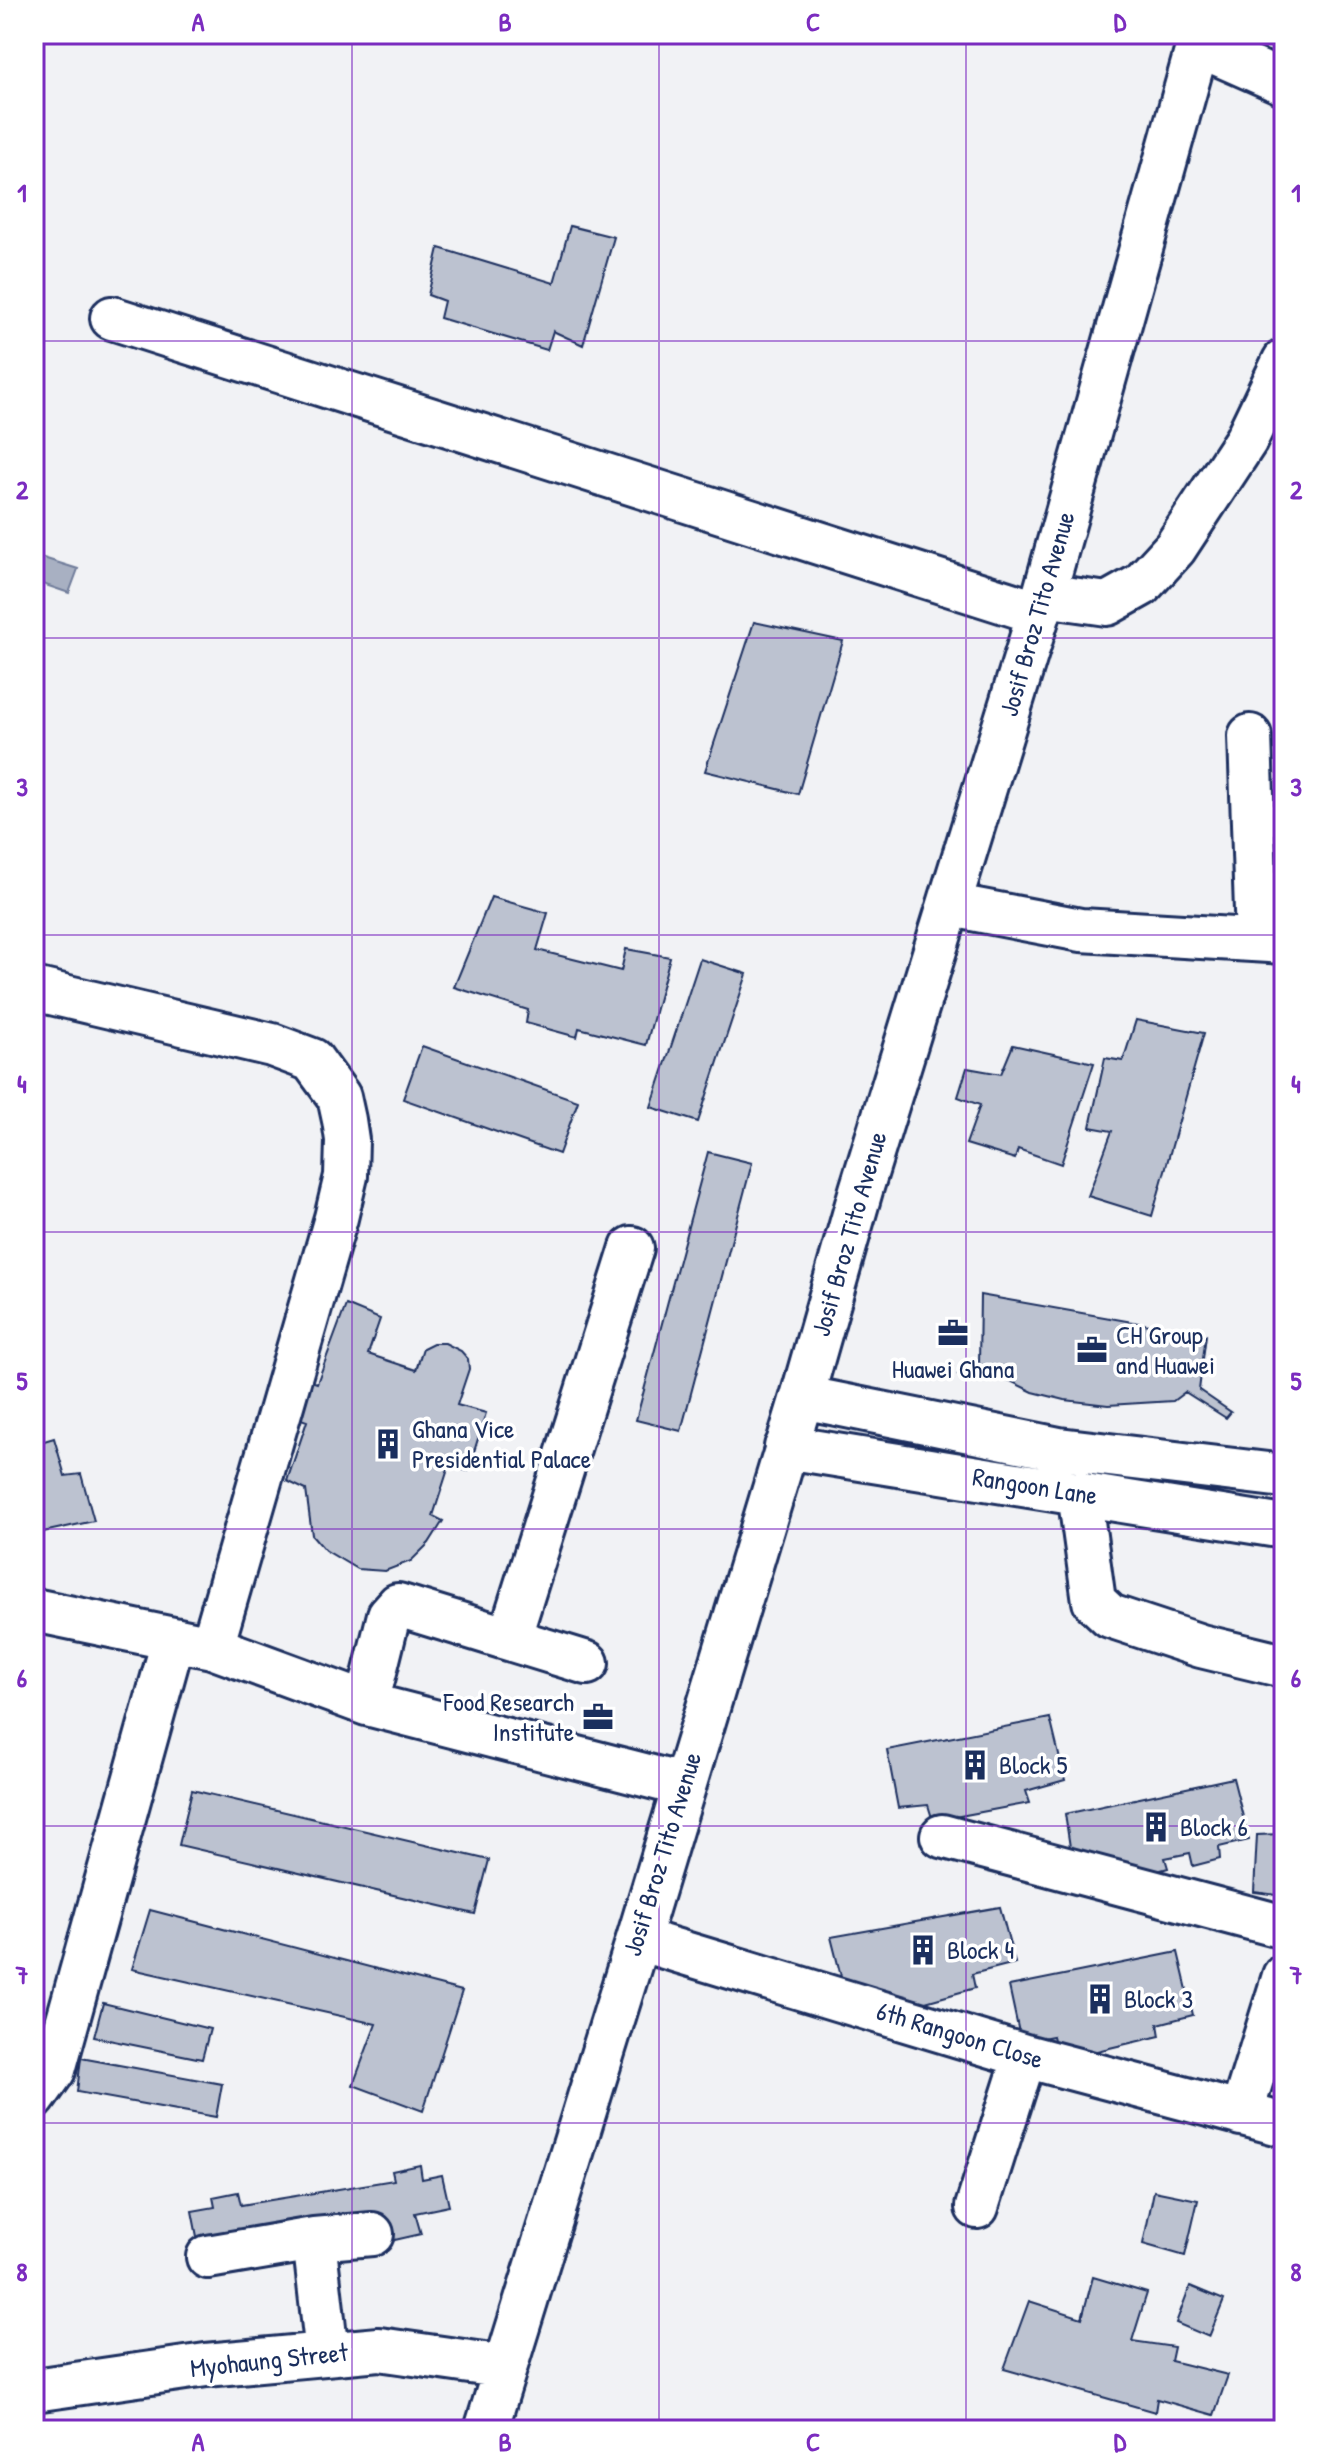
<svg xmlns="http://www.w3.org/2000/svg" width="1318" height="2464" viewBox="0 0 1318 2464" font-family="'Patrick Hand',sans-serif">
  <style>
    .water { fill: #a8b0c2; stroke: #707c9a; stroke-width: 2 }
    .building { fill: #bcc2d0; stroke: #1b2f5e; stroke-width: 2 }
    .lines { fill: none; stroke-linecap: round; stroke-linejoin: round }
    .minor-casing { stroke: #1b2f5e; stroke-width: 48 }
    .minor { stroke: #fff; stroke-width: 42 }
    .grid { fill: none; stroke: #7b2cbf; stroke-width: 2; stroke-opacity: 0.55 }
    .labels { text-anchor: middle; stroke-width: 7; stroke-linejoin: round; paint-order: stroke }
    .street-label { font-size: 26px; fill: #1b2f5e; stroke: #fff }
    .poi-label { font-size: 26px; fill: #1b2f5e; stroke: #fff; text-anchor: start }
    .neatline { fill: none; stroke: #7b2cbf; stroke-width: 3 }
    .grid-label { font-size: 26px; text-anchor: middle; font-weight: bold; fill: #7b2cbf }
  </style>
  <rect width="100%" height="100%" fill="#f1f2f5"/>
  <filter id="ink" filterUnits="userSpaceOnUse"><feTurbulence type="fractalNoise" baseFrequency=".0125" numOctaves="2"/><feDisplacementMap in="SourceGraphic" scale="16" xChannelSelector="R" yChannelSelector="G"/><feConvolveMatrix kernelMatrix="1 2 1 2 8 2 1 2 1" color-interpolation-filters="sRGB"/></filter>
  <g filter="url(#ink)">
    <path class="water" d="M 37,556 L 78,569 L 69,593 L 34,581 Z"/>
    <path class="building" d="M 570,226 L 614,237 L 583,345 L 553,331 L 547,350 L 440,318 L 444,301 L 428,295 L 439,248 L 554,283 Z
      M 754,622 L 843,641 L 798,794 L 705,771 Z
      M 491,897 L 548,913 L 537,950 L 621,971 L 626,949 L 670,957 L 646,1045 L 579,1028 L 577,1037 L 526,1023 L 528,1010 L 454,987 Z
      M 700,959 L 747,974 L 698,1122 L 651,1107 Z
      M 1136,1020 L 1204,1033 L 1152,1216 L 1088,1196 L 1112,1131 L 1090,1127 L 1105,1058 L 1123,1061 Z
      M 1013,1045 L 1094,1063 L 1061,1164 L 1018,1149 L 1015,1159 L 966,1144 L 980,1105 L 958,1097 L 967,1068 L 1001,1074 Z
      M 422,1046 L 578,1101 L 559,1154 L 403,1099 Z
      M 708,1152 L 752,1163 L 681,1431 L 636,1420 Z
      M 980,1295 L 1206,1335 L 1199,1390 L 1231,1412 L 1226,1418 L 1185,1392 L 1173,1401 L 1108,1405 L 1065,1400 L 1033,1392 L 990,1371 L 957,1375 L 979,1366 Z
      M 346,1305 L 380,1319 L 368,1354 L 416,1370 L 423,1348 L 433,1343 L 445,1343 L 461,1351 L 468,1359 L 469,1369 L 457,1405 L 486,1413 L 468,1471 L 449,1466 L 433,1516 L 443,1521 L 429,1543 L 411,1561 L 385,1571 L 357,1569 L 325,1550 L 312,1535 L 306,1490 L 287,1481 L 307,1421 L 281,1412 L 293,1375 L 317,1383 Z
      M 54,1438 L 65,1476 L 81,1474 L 94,1521 L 34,1534 L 34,1444 Z
      M 1050,1718 L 1065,1780 L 1026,1791 L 1030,1803 L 933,1821 L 928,1805 L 898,1808 L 887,1750 Z
      M 1233,1778 L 1249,1840 L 1219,1847 L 1220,1859 L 1193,1866 L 1190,1853 L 1165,1858 L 1168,1868 L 1139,1876 L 1138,1866 L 1073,1867 L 1065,1814 Z
      M 192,1790 L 489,1860 L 475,1914 L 179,1845 Z
      M 1284,1834 L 1284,1896 L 1254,1892 L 1257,1835 Z
      M 1000,1907 L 1015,1963 L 972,1974 L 975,1988 L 890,2012 L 847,2000 L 831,1937 Z
      M 150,1910 L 462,1991 L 423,2111 L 353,2085 L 376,2024 L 132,1969 Z
      M 1178,1952 L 1193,2015 L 1158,2024 L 1160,2036 L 1059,2060 L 1053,2036 L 1021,2042 L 1009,1986 Z
      M 103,2003 L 210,2029 L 202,2059 L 94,2037 Z
      M 81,2058 L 222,2084 L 216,2117 L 77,2092 Z
      M 420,2165 L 422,2179 L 442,2175 L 449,2206 L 415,2213 L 421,2234 L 386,2242 L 200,2252 L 192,2211 L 215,2207 L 213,2197 L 238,2192 L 241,2205 L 394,2180 L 392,2171 Z
      M 1154,2191 L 1198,2200 L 1185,2256 L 1143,2244 Z
      M 1093,2277 L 1147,2293 L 1132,2341 L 1174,2347 L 1171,2361 L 1228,2375 L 1214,2415 L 1157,2399 L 1155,2412 L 1004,2369 L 1029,2301 L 1082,2318 Z
      M 1190,2286 L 1224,2300 L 1209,2337 L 1176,2323 Z"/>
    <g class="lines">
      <g class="minor-casing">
        <path id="minor" d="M 1198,45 L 1284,83
          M 112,318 L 1039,613
          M 1044,595 L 1107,604 L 1141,585 L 1175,548 L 1246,440 L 1284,361
          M 1250,736 L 1257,940
          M 951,905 L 1081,930 L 1284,942
          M 34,989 L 272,1045 L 312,1060 L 339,1097 L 344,1120 L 347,1140 L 346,1176 L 336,1218 L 212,1647
          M 802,1397 L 1059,1449 L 1284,1476
          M 786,1447 L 1284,1527
          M 1079,1493 L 1094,1601 L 1110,1616 L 1201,1646 L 1284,1666
          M 34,1610 L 212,1647 L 367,1704 L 683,1785
          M 509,1639 L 632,1248
          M 367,1704 L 389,1615 L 398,1605 L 587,1663
          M 942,1836 L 1284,1927
          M 638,1939 L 1025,2056 L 1284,2125
          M 34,2098 L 54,2070 L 173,1641
          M 1241,2114 L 1284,1976
          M 977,2207 L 1025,2056
          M 314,2239 L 327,2354
          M 208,2257 L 314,2239 L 372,2234
          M 34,2390 L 206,2365 L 379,2349 L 505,2367
          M 486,2430 L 638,1939 L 802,1397 L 861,1190 L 1039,613 L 1201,34"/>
      </g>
      <use href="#minor" class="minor"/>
    </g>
  </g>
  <path class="grid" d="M 352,34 L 352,2430M 659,34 L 659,2430M 966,34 L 966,2430M 34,341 L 1284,341M 34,638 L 1284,638M 34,935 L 1284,935M 34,1232 L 1284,1232M 34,1529 L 1284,1529M 34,1826 L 1284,1826M 34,2123 L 1284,2123"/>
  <defs>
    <g id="office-bare" transform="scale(2.4)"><path d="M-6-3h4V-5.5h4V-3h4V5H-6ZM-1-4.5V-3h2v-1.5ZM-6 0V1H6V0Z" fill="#1b2f5e" stroke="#fff" stroke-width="2.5" paint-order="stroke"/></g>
    <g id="building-bare" transform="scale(2.4)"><path d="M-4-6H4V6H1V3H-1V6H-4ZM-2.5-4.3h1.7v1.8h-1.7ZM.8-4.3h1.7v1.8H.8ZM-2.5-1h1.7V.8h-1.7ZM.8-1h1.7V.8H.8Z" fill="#1b2f5e" stroke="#fff" stroke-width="2.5" paint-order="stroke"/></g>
  </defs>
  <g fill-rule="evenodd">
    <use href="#office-bare" x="953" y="1333"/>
    <use href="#office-bare" x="1092" y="1350"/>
    <use href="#building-bare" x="388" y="1444"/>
    <use href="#office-bare" x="598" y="1717"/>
    <use href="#building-bare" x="975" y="1765"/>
    <use href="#building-bare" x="1156" y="1827"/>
    <use href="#building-bare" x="923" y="1950"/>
    <use href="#building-bare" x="1100" y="1999"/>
  </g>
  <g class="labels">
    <g class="street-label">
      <text transform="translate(1037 614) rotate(-74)" y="9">Josif Broz Tito Avenue</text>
      <text transform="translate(849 1234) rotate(-74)" y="9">Josif Broz Tito Avenue</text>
      <text transform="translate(1035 1486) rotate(9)" y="9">Rangoon Lane</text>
      <text transform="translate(662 1854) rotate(-73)" y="9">Josif Broz Tito Avenue</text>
      <text transform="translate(960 2035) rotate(17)" y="9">6th Rangoon Close</text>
      <text transform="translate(269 2360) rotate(-6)" y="9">Myohaung Street</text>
    </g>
    <g class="poi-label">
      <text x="1116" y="1344">CH Group<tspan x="1116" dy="30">and Huawei</tspan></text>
      <text x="953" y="1378" text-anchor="middle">Huawei Ghana</text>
      <text x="412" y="1438">Ghana Vice<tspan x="412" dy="30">Presidential Palace</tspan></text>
      <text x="574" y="1711" text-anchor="end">Food Research<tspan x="574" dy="30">Institute</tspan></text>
      <text x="999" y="1774">Block 5</text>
      <text x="1180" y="1836">Block 6</text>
      <text x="947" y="1959">Block 4</text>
      <text x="1124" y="2008">Block 3</text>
    </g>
  </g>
  <rect width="1318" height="2464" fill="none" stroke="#fff" stroke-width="88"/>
  <rect x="44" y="44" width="1230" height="2376" class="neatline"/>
  <g class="grid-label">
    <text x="198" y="31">A</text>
    <text x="505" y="31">B</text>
    <text x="813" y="31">C</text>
    <text x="1120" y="31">D</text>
    <text x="22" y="202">1</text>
    <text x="1296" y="202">1</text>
    <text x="22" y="499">2</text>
    <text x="1296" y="499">2</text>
    <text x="22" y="796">3</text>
    <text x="1296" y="796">3</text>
    <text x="22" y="1093">4</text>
    <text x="1296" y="1093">4</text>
    <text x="22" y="1390">5</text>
    <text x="1296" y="1390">5</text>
    <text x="22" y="1687">6</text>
    <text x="1296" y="1687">6</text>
    <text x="22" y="1984">7</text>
    <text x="1296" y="1984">7</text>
    <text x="22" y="2281">8</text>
    <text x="1296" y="2281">8</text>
    <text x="198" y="2451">A</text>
    <text x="505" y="2451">B</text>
    <text x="813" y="2451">C</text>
    <text x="1120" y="2451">D</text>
  </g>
</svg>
